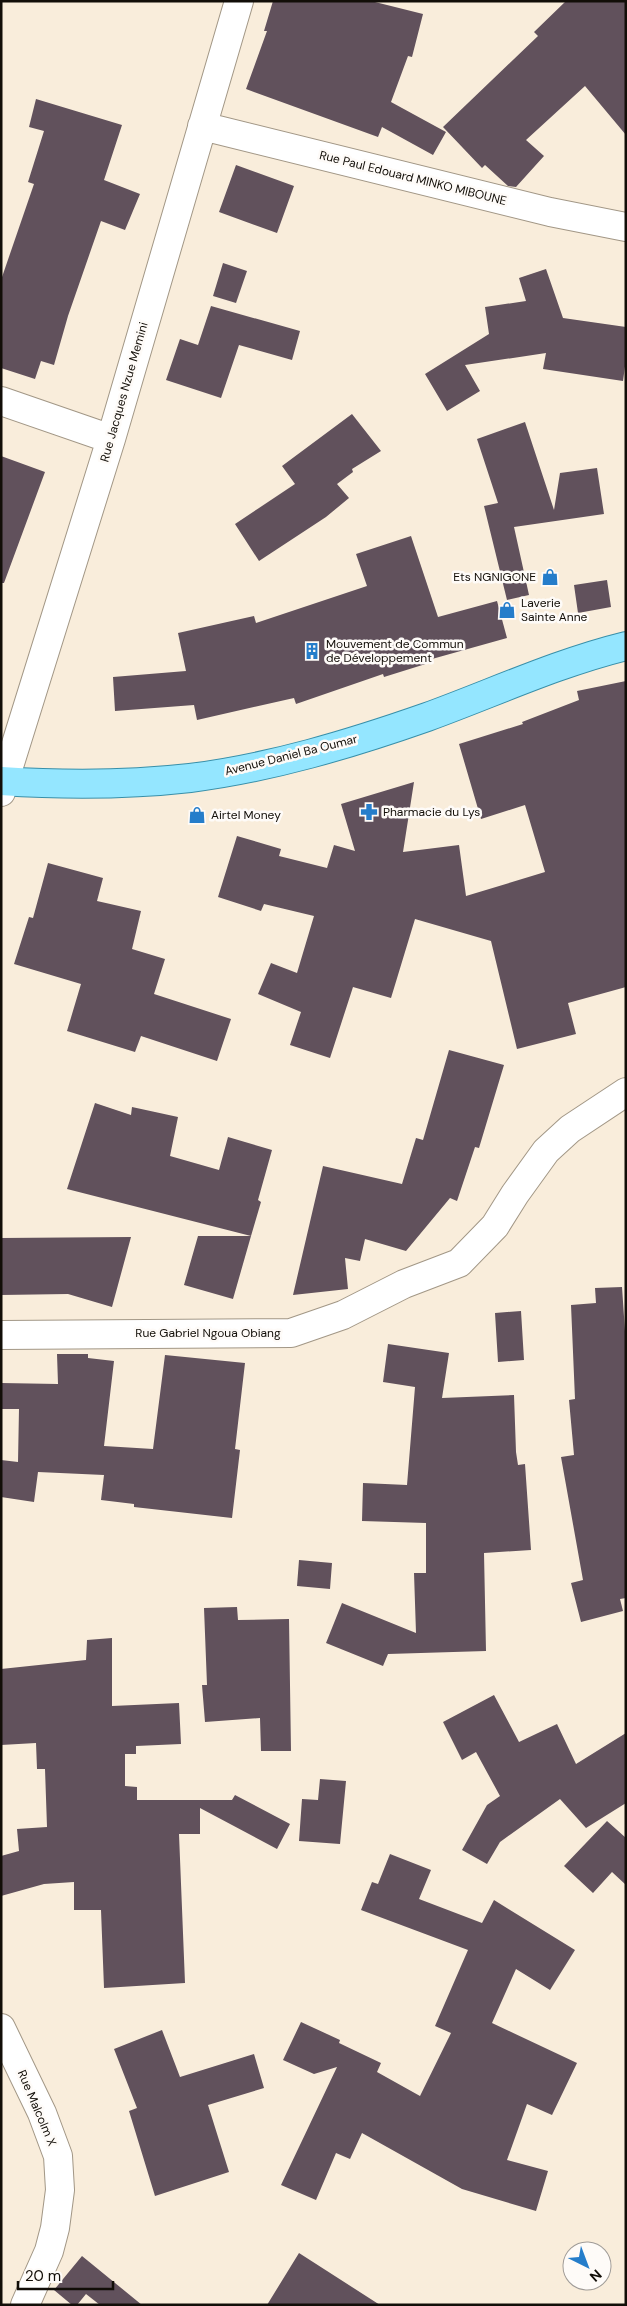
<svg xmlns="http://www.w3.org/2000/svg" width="627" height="2306" viewBox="0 0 627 2306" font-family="'DM Sans',sans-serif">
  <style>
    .building { fill: #61515c }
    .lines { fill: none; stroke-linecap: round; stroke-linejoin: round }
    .minor-casing { stroke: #a29786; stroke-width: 30 }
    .major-casing { stroke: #388fa9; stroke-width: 30 }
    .minor { stroke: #fff; stroke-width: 28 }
    .major { stroke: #94e6ff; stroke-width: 28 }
    .labels { text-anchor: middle; stroke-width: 5; stroke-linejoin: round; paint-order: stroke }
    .street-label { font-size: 12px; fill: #120e08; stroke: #fefbf8 }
    .poi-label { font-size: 12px; fill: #120e08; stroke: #fefbf8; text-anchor: start }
  </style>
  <rect width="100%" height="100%" fill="#f9eddb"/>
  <path class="building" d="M 273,1 L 371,1 L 423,14 L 412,57 L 408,56 L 391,102 L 446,132 L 433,155 L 382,127 L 378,137 L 246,89 L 267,31 L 264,31 Z
    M 566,1 L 626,1 L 626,135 L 585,86 L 526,140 L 544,156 L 516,187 L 508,186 L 485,165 L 482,168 L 443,127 L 538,36 L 534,32 Z
    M 36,99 L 122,125 L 104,180 L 140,194 L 125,230 L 101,221 L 68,316 L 54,365 L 41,361 L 35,379 L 1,368 L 1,280 L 34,184 L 28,182 L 44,131 L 29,127 Z
    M 236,165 L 294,186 L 277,233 L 219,212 Z
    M 223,263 L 247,271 L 236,303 L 213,296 Z
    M 546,269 L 563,318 L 626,327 L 626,359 L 623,381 L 543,369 L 546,353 L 465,365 L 480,391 L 447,411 L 425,374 L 489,334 L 485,307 L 526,301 L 519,278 Z
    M 211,306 L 300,331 L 292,360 L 239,345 L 221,398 L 166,380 L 180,339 L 198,345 Z
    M 352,414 L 381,451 L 352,469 L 353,472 L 337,484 L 349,498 L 326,517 L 259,561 L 235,524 L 295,484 L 282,466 Z
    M 525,422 L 554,510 L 560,473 L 597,468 L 604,514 L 514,527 L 529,595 L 507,600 L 484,506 L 498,503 L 477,439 Z
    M 1,456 L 45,472 L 4,583 L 1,583 Z
    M 411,536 L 438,617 L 497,601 L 507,638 L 432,659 L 432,662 L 384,677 L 383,674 L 296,704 L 294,698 L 197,720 L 194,705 L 115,711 L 113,677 L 186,671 L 178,633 L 254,616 L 256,623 L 367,586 L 356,554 Z
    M 607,580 L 611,607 L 578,613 L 574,585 Z
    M 626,681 L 626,987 L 568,1003 L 576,1034 L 517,1049 L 491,941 L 415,919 L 391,998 L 353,987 L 330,1058 L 290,1045 L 301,1012 L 258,994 L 271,963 L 297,973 L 314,916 L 264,904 L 261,911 L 218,897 L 237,836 L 281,849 L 279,856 L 327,868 L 334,845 L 355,851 L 341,804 L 414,782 L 403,852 L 459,845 L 466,896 L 545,872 L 525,805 L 481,819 L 459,744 L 523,724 L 522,722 L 579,700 L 577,691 Z
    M 48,863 L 103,878 L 97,901 L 141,911 L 132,949 L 165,959 L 154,994 L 231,1019 L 217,1061 L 141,1036 L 135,1052 L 67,1031 L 81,984 L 14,964 L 29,917 L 33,918 Z
    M 449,1050 L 504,1065 L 479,1148 L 475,1147 L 457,1201 L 450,1198 L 406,1251 L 365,1239 L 360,1261 L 345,1258 L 348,1289 L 293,1295 L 323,1166 L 402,1184 L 416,1138 L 423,1140 Z
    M 95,1103 L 131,1115 L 132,1107 L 178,1117 L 170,1156 L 219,1170 L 228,1137 L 272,1150 L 258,1200 L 261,1202 L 251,1236 L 67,1189 Z
    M 198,1236 L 251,1236 L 233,1299 L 184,1285 Z
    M 131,1237 L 112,1307 L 68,1294 L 1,1295 L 1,1238 Z
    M 622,1287 L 626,1346 L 626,1598 L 620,1599 L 623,1611 L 581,1622 L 571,1583 L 583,1580 L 561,1457 L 574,1455 L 569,1400 L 575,1399 L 571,1305 L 596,1303 L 595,1288 Z
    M 521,1311 L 524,1360 L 498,1362 L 495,1313 Z
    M 388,1344 L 449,1353 L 442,1398 L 514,1395 L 516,1452 L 518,1465 L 525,1464 L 531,1550 L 484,1553 L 486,1651 L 388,1654 L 383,1666 L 326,1643 L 342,1603 L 416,1633 L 414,1573 L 426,1573 L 426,1523 L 362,1521 L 363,1483 L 407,1485 L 415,1387 L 383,1382 Z
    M 57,1354 L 88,1354 L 88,1358 L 114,1361 L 104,1446 L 153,1449 L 165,1355 L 245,1363 L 235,1449 L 240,1450 L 232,1518 L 134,1507 L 134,1504 L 101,1500 L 104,1475 L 38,1472 L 34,1502 L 1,1497 L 1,1460 L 18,1462 L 19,1409 L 1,1409 L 1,1383 L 58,1384 Z
    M 299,1560 L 332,1563 L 330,1589 L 297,1586 Z
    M 237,1607 L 238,1620 L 289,1619 L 291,1751 L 261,1751 L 260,1718 L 205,1722 L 202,1685 L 207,1685 L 204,1608 Z
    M 112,1638 L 112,1706 L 179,1703 L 181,1744 L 136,1746 L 136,1754 L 125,1754 L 125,1786 L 137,1787 L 137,1800 L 232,1800 L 235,1795 L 290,1824 L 277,1849 L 200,1808 L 200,1834 L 179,1834 L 185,1983 L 104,1988 L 101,1910 L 74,1910 L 74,1882 L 44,1884 L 1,1896 L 1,1856 L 19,1851 L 17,1829 L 47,1827 L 45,1769 L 37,1769 L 36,1743 L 1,1745 L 1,1669 L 86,1660 L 87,1640 Z
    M 494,1695 L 519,1742 L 557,1724 L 576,1764 L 626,1733 L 626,1803 L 586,1828 L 560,1799 L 500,1842 L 487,1864 L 462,1850 L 487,1805 L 500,1796 L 476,1752 L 462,1760 L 443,1722 Z
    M 320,1779 L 346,1781 L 340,1844 L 299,1841 L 302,1799 L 318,1800 Z
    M 607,1821 L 626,1838 L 626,1885 L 612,1872 L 593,1893 L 564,1866 Z
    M 390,1854 L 431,1870 L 419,1899 L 482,1923 L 494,1900 L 575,1950 L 550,1990 L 516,1969 L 492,2023 L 577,2063 L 552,2115 L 527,2104 L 507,2160 L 548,2171 L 536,2211 L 462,2189 L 362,2133 L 350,2159 L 336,2153 L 316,2200 L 281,2185 L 337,2067 L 314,2074 L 283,2060 L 301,2022 L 340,2040 L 339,2043 L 381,2063 L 377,2072 L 420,2096 L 451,2033 L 435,2026 L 468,1950 L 361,1910 L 372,1882 L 378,1884 Z
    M 162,2030 L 180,2077 L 254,2054 L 264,2088 L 208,2105 L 229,2172 L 155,2196 L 129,2111 L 137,2108 L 114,2049 Z
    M 299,2253 L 380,2305 L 267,2305 Z
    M 82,2256 L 142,2305 L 100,2305 L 86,2294 L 77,2305 L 72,2305 L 54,2290 Z"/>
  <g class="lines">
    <g class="minor-casing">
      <path id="minor" d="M 202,126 L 550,212 L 626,227
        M 1,401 L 111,439
        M 1,792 L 111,439 L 239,1
        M 1,1335 L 291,1333 L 343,1315 L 404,1284 L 459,1263 L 495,1226 L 515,1194 L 546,1151 L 570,1129 L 626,1092
        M 1,2028 L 42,2113 L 58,2156 L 60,2190 L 55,2228 L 49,2251 L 25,2305"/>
    </g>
    <g class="major-casing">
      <path id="major" d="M 1,781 C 63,785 128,785 190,778 C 270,768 350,744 427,717 C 493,693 557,663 626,646"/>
    </g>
    <use href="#minor" class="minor"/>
    <use href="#major" class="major"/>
  </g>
  <defs>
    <g id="shop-bare" transform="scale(1.35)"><path d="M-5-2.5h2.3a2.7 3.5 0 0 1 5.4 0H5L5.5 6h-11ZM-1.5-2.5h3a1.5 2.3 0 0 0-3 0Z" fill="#257dca" stroke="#fefbf8" stroke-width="2.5" paint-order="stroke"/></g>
    <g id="building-bare" transform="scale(1.35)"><path d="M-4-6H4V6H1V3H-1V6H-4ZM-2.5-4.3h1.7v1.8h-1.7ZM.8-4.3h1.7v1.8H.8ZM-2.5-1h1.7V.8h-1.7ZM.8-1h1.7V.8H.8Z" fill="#257dca" stroke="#fefbf8" stroke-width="2.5" paint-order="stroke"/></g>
    <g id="pharmacy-bare" transform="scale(1.35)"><path d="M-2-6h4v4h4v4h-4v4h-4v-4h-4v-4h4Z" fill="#257dca" stroke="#fefbf8" stroke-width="2.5" paint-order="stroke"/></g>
  </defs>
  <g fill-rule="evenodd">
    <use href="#shop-bare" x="550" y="577"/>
    <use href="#shop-bare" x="507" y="610"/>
    <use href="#building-bare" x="312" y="651"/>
    <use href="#pharmacy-bare" x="369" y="812"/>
    <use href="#shop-bare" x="197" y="815"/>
  </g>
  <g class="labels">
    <g class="street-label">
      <text transform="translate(413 178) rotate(14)" y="4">Rue Paul Edouard MINKO MIBOUNE</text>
      <text transform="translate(124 392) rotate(-74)" y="4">Rue Jacques Nzue Memini</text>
      <text transform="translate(291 755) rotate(-14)" y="4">Avenue Daniel Ba Oumar</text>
      <text x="208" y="1337">Rue Gabriel Ngoua Obiang</text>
      <text transform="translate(37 2108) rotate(67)" y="4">Rue Malcolm X</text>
    </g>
    <g class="poi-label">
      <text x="536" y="581" text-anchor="end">Ets NGNIGONE</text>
      <text x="521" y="607">Laverie<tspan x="521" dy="14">Sainte Anne</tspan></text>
      <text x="326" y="648">Mouvement de Commun<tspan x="326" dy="14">de Développement</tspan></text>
      <text x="383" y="816">Pharmacie du Lys</text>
      <text x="211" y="819">Airtel Money</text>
    </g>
  </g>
  <rect width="627" height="2306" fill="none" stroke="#120e08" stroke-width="5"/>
  <g transform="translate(587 2266) rotate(138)"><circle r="24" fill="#fefbf8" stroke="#a09c98"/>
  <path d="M0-4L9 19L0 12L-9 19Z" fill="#257dca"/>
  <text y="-8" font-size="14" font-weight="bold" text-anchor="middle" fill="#120e08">N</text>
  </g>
  <path d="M18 2281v8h95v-8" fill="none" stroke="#120e08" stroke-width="2.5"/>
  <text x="25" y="2281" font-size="15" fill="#120e08" stroke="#fefbf8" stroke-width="4" paint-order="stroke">20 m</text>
</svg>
